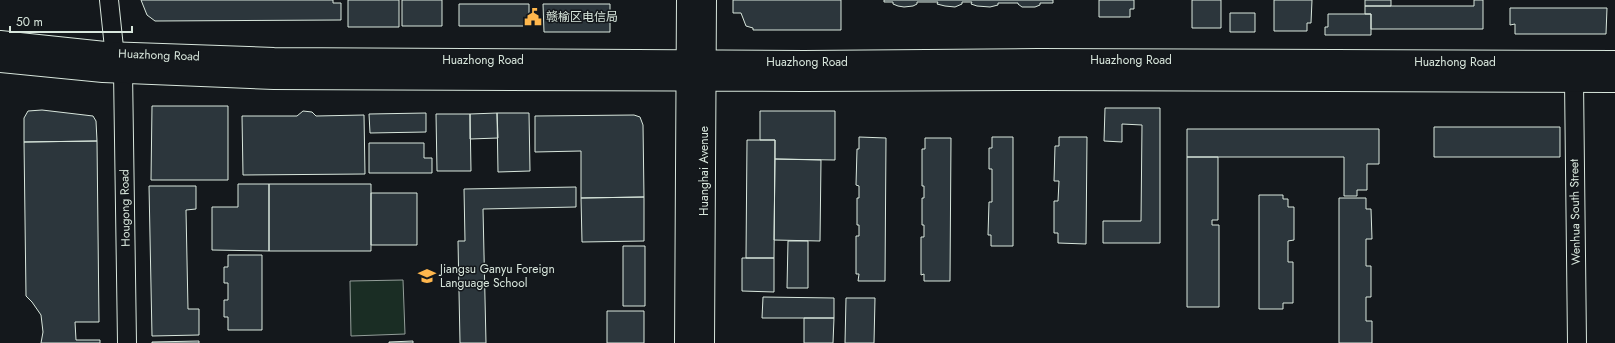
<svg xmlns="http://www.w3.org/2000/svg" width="1615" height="343" viewBox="0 0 1615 343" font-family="Jost,'Noto Sans SC',sans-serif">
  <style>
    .green { fill: #1a2d24; stroke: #939e99 }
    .building { fill: #2c363c; stroke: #d8e6dc }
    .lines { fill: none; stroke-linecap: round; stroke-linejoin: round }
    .minor-casing { stroke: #d8e6dc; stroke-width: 20 }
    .major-casing { stroke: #d8e6dc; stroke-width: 24 }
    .minor { stroke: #14181c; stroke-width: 18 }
    .major { stroke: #14181c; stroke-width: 22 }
    .labels { text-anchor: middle; stroke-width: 3; stroke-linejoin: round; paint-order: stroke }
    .poi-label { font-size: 12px; fill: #d8e6dc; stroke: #14181c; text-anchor: start }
    .street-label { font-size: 12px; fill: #d8e6dc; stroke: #14181c }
  </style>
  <rect width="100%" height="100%" fill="#14181c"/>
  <path class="green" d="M 403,280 L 405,334 L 351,336 L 350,281 Z"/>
  <path class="building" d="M 141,0 L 333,0 L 333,3 L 341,3 L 341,20 L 155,21 L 147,15 Z
    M 348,0 L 399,0 L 399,27 L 348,27 Z
    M 402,0 L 442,0 L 442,26 L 402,26 Z
    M 733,0 L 841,0 L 841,30 L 753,30 L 753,28 L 746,26 L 741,13 L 733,13 Z
    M 884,0 L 1053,0 L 1053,3 L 1040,3 L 1040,5 L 1035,7 L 1022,7 L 1018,4 L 1018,3 L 998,3 L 998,5 L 990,7 L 977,6 L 971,4 L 972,2 L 962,2 L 962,4 L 955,7 L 945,6 L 937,4 L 938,2 L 917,2 L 917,4 L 913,6 L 904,7 L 898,6 L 893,4 L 893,2 L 884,2 Z
    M 1099,0 L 1134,0 L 1134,9 L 1130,9 L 1130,17 L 1099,17 Z
    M 1192,0 L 1221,0 L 1221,28 L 1192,28 Z
    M 1274,0 L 1312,0 L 1311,23 L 1307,23 L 1307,31 L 1274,31 Z
    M 1365,0 L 1391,0 L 1391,6 L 1365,6 Z
    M 1474,0 L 1483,0 L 1483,29 L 1371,29 L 1371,14 L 1365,14 L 1365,6 L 1474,6 Z
    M 459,4 L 529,4 L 529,26 L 459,26 Z
    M 543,4 L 610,4 L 610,32 L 544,32 Z
    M 1510,8 L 1607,8 L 1606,34 L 1515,34 L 1515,24 L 1510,25 Z
    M 1230,13 L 1255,13 L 1255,32 L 1230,32 Z
    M 1328,14 L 1371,14 L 1371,35 L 1325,35 L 1325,27 L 1328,27 Z
    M 152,106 L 228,106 L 228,180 L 151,180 Z
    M 1105,108 L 1160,108 L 1160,243 L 1103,243 L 1103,221 L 1141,221 L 1142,125 L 1122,124 L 1122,142 L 1104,141 Z
    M 42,110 L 93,116 L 96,121 L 97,141 L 24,142 L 24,118 L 28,111 Z
    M 303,111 L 312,112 L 316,116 L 364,115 L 365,174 L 243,175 L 242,116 L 297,116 Z
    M 760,111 L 835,111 L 835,160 L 775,159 L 775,140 L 760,140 Z
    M 426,113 L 426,132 L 370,133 L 369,114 Z
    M 497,113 L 498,138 L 470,139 L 470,114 Z
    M 497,113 L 529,113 L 530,171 L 498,172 Z
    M 436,114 L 470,114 L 471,171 L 437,171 Z
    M 634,115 L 640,117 L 643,125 L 644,197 L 581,198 L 581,151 L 535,152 L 535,116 Z
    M 1434,127 L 1560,127 L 1560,157 L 1434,157 Z
    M 1187,129 L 1379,129 L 1379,164 L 1367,164 L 1367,190 L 1357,190 L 1357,196 L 1344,196 L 1344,157 L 1187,157 Z
    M 859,137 L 886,138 L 885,281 L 858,281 L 859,274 L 856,274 L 856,236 L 859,236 L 859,225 L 857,225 L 857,198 L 859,198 L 859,186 L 856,185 L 857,149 L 859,149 Z
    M 992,137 L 1013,137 L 1013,246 L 991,246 L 991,235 L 988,235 L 989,202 L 992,202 L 992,169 L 989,169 L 989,148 L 992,148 Z
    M 1059,137 L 1087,137 L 1086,244 L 1058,243 L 1058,233 L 1054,233 L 1054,201 L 1058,201 L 1059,181 L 1054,181 L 1055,146 L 1059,146 Z
    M 925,138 L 951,138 L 950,281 L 924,281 L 924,274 L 921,275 L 921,237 L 924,237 L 924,225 L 922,225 L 922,198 L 924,198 L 924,186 L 922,186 L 922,149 L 925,149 Z
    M 747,140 L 775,140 L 774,258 L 746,258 Z
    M 97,141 L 99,322 L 75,322 L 76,340 L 100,340 L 100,343 L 41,343 L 43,332 L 41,315 L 32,302 L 26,296 L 24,142 Z
    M 369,143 L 424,143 L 424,158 L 432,158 L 432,173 L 369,173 Z
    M 1187,157 L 1218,157 L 1218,220 L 1212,220 L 1212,225 L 1219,225 L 1219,307 L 1187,307 Z
    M 775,159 L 821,160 L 820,241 L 774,240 Z
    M 238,184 L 269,184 L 269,251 L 212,250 L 212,207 L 238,207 Z
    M 269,184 L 371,184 L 371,251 L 269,251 Z
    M 149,186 L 196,186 L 196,209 L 186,210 L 188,309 L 199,309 L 199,335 L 152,336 Z
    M 576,187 L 576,207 L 483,209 L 486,343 L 460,343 L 458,241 L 465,241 L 464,189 Z
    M 371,193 L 417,193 L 417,245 L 371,245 Z
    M 1259,195 L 1283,195 L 1283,199 L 1288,199 L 1288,207 L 1294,207 L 1294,240 L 1288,241 L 1288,262 L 1293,262 L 1293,303 L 1283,303 L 1283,309 L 1259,309 Z
    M 644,197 L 644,241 L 582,242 L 581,198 Z
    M 1339,198 L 1366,198 L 1366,209 L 1371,209 L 1372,239 L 1366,239 L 1366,266 L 1371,266 L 1371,297 L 1366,297 L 1366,321 L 1372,321 L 1372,343 L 1339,343 Z
    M 788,241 L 808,241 L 808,288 L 787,288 Z
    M 623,246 L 645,246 L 645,306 L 623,306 Z
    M 228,255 L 262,255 L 262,330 L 228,330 L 228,317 L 224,317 L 224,300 L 228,300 L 228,283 L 224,283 L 224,267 L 228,267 Z
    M 742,258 L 774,258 L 774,292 L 742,291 Z
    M 763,297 L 834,298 L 834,318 L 762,318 Z
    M 846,298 L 875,298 L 874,343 L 845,343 Z
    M 607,311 L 644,311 L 644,343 L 607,343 Z
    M 804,318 L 834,318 L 833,343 L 804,343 Z
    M 199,341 L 199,343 L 152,343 L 152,342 Z
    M 413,341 L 413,343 L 389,343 L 389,342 Z"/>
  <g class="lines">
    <g class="minor-casing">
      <path id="minor" d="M 109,0 L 116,67
        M 123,72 L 127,343
        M 1574,81 L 1577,343"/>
    </g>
    <g class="major-casing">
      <path id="major" d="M 0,42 L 105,53 L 274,59 L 804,62 L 1038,60 L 1615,62
        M 0,61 L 103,71 L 274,78 L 804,80 L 1039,79 L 1615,81
        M 686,343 L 688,0
        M 703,343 L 705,0"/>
    </g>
    <use href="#minor" class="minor"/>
    <use href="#major" class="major"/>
  </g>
  <defs>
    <g id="civic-bare" transform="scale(1.38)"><path d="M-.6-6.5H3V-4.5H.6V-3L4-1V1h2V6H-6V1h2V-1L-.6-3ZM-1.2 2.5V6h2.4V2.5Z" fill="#ffb74d" stroke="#14181c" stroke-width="2.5" paint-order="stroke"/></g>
    <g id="school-bare" transform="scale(1.38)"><path d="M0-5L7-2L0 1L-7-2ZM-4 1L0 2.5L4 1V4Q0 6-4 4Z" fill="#ffb74d" stroke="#14181c" stroke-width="2.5" paint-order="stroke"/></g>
  </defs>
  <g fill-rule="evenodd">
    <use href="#civic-bare" x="533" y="17"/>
    <use href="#school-bare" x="427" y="276"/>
  </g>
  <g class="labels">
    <g class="poi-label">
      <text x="546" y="21">赣榆区电信局</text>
      <text x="440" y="273">Jiangsu Ganyu Foreign<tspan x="440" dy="14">Language School</tspan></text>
    </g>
    <g class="street-label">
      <text transform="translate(159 55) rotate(2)" y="4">Huazhong Road</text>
      <text x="483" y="64">Huazhong Road</text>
      <text x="1131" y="64">Huazhong Road</text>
      <text x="807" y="66">Huazhong Road</text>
      <text x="1455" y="66">Huazhong Road</text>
      <text transform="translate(704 171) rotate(-90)" y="4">Huanghai Avenue</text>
      <text transform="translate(125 208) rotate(-91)" y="4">Hougong Road</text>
      <text transform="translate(1575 212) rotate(-91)" y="4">Wenhua South Street</text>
    </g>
  </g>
  <path d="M10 26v6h122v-6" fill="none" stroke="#d8e6dc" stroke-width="2"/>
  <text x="16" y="26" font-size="12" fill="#d8e6dc" stroke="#14181c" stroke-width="3" paint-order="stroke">50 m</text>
</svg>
